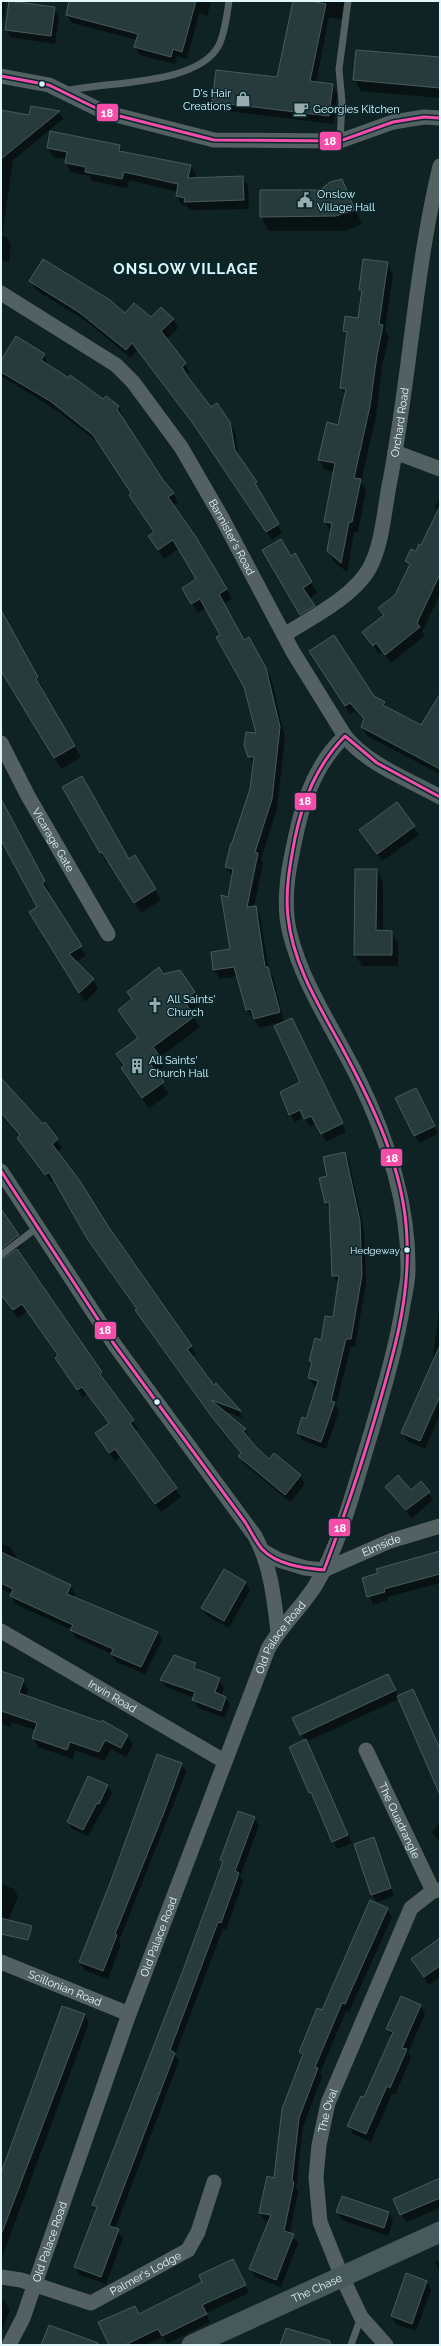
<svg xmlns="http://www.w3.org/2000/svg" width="441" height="2346" viewBox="0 0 441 2346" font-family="Raleway,sans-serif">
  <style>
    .shadow { fill: #0007 }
    .building { fill: #273b3d; stroke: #495a5c }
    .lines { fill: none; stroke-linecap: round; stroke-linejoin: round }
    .lane { stroke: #536163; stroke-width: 7 }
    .street { stroke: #536163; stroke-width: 15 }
    .secondary { stroke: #48595c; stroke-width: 21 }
    .bus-1-casing { stroke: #06282d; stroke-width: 6 }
    .bus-1 { stroke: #f54da8; stroke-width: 3 }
    .bus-dot { fill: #e1f7fb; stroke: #06282d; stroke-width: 1.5 }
    .labels { text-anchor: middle; stroke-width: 3; stroke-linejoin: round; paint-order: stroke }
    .bus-label { font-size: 10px; fill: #e1f7fb; stroke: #06282d; text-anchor: end }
    .poi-label { font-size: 11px; fill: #e1f7fb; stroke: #06282d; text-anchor: start }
    .street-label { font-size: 11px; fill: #e1f7fb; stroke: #06282d }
    .district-label { font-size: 15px; font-weight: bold; letter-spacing: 1px; fill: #e1f7fb; stroke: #06282d }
    .line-badge { stroke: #06282d; stroke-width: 1.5 }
    .badge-label { font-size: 11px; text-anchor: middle; font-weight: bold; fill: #fff }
  </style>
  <rect width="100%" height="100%" fill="#0f2224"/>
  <path class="shadow" d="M 1,1 L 6,1 L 4,18 L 1,18 Z
    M 70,1 L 211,1 L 207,16 L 199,13 L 187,59 L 177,56 L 175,64 L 140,55 L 135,47 L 137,40 L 72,23 L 67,15 Z
    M 294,1 L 348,1 L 344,20 L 329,17 L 316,83 L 332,84 L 337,93 L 334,124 L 218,110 L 214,102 L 278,78 Z
    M 54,8 L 59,16 L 55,44 L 10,37 L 6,29 Z
    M 440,58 L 440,98 L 361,91 L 354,79 Z
    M 32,107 L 59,112 L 63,119 L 13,160 L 2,236 L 7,237 L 11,245 L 9,262 L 1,261 L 1,263 L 1,114 L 30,116 Z
    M 119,146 L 123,153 L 191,166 L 196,175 L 195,178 L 243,177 L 248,186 L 249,209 L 190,210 L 187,206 L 182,205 L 177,196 L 178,192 L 129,180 L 127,188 L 92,181 L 89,176 L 71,172 L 66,163 L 66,159 L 53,157 L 48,148 Z
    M 342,180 L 362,224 L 345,231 L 269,231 L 261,216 Z
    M 387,263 L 393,274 L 385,330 L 389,337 L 382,366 L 376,417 L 361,481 L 366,490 L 358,532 L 354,532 L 347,572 L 334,562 L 328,551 L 331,533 L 325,522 L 335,472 L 325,470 L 319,459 L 339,426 L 346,397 L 341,388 L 347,338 L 344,331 L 358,320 L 363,294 L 360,290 Z
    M 31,281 L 125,315 L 151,319 L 161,308 L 174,320 L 178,328 L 166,340 L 190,372 L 186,375 L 211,409 L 230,423 L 235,432 L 239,458 L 261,491 L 259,492 L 282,533 L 272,540 L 198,430 L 137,350 L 131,358 L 86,321 L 36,290 Z
    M 44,355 L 48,366 L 103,401 L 118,406 L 123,416 L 122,418 L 178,502 L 173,506 L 196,537 L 232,599 L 223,604 L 244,641 L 249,638 L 271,678 L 285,737 L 277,809 L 261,859 L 263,863 L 254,907 L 260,916 L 269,971 L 273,977 L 284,1021 L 260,1028 L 247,1010 L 238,976 L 220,979 L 214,970 L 212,953 L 231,950 L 228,898 L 232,876 L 226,867 L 251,789 L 254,765 L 248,756 L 257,735 L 245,686 L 206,608 L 198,613 L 183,588 L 198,579 L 179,548 L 164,559 L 155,545 L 155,532 L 135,504 L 130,495 L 132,494 L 100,444 L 56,410 L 1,376 L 1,362 Z
    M 440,499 L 440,594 L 422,632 L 424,636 L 391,663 L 382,652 L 379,654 L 364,632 L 384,616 L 380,609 L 396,595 L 410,567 L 406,561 L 422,547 L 438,513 L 435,506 Z
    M 263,550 L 291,557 L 295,555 L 317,593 L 309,599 L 320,617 L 307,625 Z
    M 1,614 L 43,689 L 41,690 L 81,757 L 61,769 L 1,669 Z
    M 310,652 L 373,697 L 384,702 L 388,709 L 422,726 L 440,731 L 440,774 L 367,736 L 362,727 L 365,721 L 355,711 L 350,714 Z
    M 64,788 L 129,860 L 135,857 L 161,900 L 141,913 L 108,861 L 106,862 Z
    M 1,801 L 49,891 L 47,892 L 86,956 L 75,962 L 93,980 L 98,989 L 85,1002 L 36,922 L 39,908 L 5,845 L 1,847 Z
    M 397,803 L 419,835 L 382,861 L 365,838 Z
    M 377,870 L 383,882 L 383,931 L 391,932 L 398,943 L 398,966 L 362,966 L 355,954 Z
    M 163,976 L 194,992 L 200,1003 L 190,1011 L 200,1027 L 159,1058 L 164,1066 L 155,1073 L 169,1094 L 149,1108 L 128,1079 L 117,1054 L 138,1039 L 119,1010 Z
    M 292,1019 L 346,1132 L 326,1142 L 316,1123 L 310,1127 L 304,1117 L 295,1122 L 290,1114 L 301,1082 Z
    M 1,1085 L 43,1125 L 45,1123 L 57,1140 L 62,1148 L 57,1152 L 196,1354 L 192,1357 L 206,1399 L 238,1410 L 243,1418 L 222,1410 L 245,1429 L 249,1437 L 248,1439 L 255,1448 L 269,1460 L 274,1454 L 300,1476 L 305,1484 L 290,1502 L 244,1464 L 240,1456 L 241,1454 L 219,1428 L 141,1318 L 138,1310 L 54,1180 L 51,1182 L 23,1146 L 18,1138 L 20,1136 L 1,1115 Z
    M 420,1097 L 438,1134 L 419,1143 L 415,1136 Z
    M 344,1153 L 349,1161 L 364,1230 L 366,1283 L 355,1347 L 351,1346 L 336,1405 L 339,1411 L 326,1449 L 302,1440 L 298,1432 L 307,1420 L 317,1387 L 314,1386 L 309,1378 L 313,1365 L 310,1361 L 333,1318 L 339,1284 L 333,1276 L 330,1211 L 326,1203 L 320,1179 L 328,1177 Z
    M 1,1213 L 23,1244 L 16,1250 L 133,1420 L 138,1429 L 135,1431 L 181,1497 L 161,1512 L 121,1456 L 115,1461 L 101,1442 L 96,1434 L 110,1424 L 87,1394 L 83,1398 L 61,1367 L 56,1358 L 59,1356 L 27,1311 L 18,1318 L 1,1295 Z
    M 440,1304 L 440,1414 L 425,1449 L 407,1441 L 402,1433 L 432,1365 Z
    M 386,1487 L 429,1493 L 433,1500 L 412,1518 Z
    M 1,1543 L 11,1548 L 16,1556 L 14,1559 L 70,1586 L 75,1594 L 73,1598 L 158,1632 L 162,1640 L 145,1674 L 116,1662 L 112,1654 L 76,1638 L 72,1630 L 15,1604 L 11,1596 L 12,1594 L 1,1589 Z
    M 440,1552 L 440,1583 L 387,1597 L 388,1600 L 373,1605 L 363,1578 Z
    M 245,1582 L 250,1590 L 229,1628 L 207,1616 L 202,1608 Z
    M 195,1664 L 199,1671 L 219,1679 L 224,1687 L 221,1696 L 226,1698 L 230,1705 L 225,1718 L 198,1708 L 194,1700 L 194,1698 L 166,1687 L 161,1680 Z
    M 1,1673 L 23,1680 L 28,1689 L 26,1697 L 127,1735 L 133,1745 L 126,1757 L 111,1749 L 104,1761 L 75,1750 L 73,1759 L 38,1747 L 33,1737 L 35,1730 L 11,1722 L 10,1727 L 1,1724 Z
    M 392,1683 L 398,1697 L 440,1751 L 440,1793 L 399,1699 L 306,1742 L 352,1843 L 337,1849 L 290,1747 L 305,1741 L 294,1718 Z
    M 181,1764 L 186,1772 L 119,1941 L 121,1944 L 108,1979 L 84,1970 L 80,1962 Z
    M 108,1786 L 112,1793 L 88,1836 L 72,1829 L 68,1822 Z
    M 254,1818 L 259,1826 L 240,1876 L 243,1882 L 226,1930 L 223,1929 L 175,2055 L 179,2061 L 115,2229 L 123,2238 L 106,2284 L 80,2275 L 75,2267 L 96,2210 L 94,2205 L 183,1974 L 223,1863 L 221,1860 Z
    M 440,1823 L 440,1843 L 432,1832 Z
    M 373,1839 L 394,1896 L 377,1902 L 372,1894 Z
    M 1,1884 L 14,1889 L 18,1897 L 5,1928 L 1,1926 Z
    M 387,1909 L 392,1917 L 349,2012 L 346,2011 L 320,2073 L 322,2077 L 303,2127 L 296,2188 L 298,2191 L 290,2233 L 298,2243 L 281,2287 L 255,2277 L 251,2269 L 269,2222 L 265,2221 L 260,2213 L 275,2179 L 302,2057 L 300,2052 Z
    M 440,1939 L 440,1977 L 429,1985 L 412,1959 Z
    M 421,2006 L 425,2014 L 408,2053 L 411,2058 L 395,2095 L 392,2094 L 371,2142 L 353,2134 L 349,2126 L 365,2099 L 392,2036 L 388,2029 Z
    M 63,2007 L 85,2015 L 89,2023 L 1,2260 L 1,2176 Z
    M 440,2183 L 440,2208 L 406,2222 L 401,2214 Z
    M 337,2212 L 389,2212 L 393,2221 L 388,2236 L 342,2220 Z
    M 233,2260 L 249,2293 L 206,2313 L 210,2322 L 167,2344 L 163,2337 L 146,2345 L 110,2345 L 139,2315 L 203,2283 Z
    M 440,2260 L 440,2272 L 435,2262 Z
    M 427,2282 L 431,2290 L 416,2331 L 396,2324 L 392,2316 Z
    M 1,2300 L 4,2300 L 10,2310 L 1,2333 Z"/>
  <path class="building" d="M 9,1 L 55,7 L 51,36 L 5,30 Z
    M 69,1 L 196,1 L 182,52 L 173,49 L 171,57 L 134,47 L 138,34 L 66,15 Z
    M 293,1 L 310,1 L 326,4 L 310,81 L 333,84 L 329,116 L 212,102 L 216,70 L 277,77 Z
    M 356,50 L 440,57 L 440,88 L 353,80 Z
    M 31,106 L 60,111 L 1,159 L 1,110 L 29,115 Z
    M 50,131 L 120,145 L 119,151 L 191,165 L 188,178 L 243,176 L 244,200 L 184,202 L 185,198 L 176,196 L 178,184 L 124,172 L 122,179 L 85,172 L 86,167 L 65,163 L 67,152 L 47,148 Z
    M 342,179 L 355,210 L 336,216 L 260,217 L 260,190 L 320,190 L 330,182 Z
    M 43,259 L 110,300 L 125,313 L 134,303 L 151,317 L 161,307 L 174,319 L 161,331 L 186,363 L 182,367 L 188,377 L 211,407 L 217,403 L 230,422 L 235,450 L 257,482 L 255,483 L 279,524 L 266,532 L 192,422 L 132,343 L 126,350 L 80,313 L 29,281 Z
    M 363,259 L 388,262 L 379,324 L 383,325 L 377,355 L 370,406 L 354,478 L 361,479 L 352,522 L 349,522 L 341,563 L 327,551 L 332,523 L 324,522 L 335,463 L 318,460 L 327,422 L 338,425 L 346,389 L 340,388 L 347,332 L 343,331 L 345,316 L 358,318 L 362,290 L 359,290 Z
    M 16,336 L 45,354 L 41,360 L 69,378 L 70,375 L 103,399 L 106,396 L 119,406 L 117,409 L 163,480 L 174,493 L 168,497 L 196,537 L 227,589 L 219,594 L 244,640 L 249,637 L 266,668 L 280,727 L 272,799 L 255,852 L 258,853 L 247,907 L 256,906 L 265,967 L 268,967 L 280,1012 L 254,1019 L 251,1009 L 246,1010 L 234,967 L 213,970 L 211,952 L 230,949 L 221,895 L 228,897 L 233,869 L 225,867 L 231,843 L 232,843 L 250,789 L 254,757 L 248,757 L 244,745 L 246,732 L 256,733 L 244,687 L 216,637 L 220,635 L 200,599 L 191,604 L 182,588 L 196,579 L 173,540 L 158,550 L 148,536 L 154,532 L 129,495 L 131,493 L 93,435 L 50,401 L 1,372 L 1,360 Z
    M 440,506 L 440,574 L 417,623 L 420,627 L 385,655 L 376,643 L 373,646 L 362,632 L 384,615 L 378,608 L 395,595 L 410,564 L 405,561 L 411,549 L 416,551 L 419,544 L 421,545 Z
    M 281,539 L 291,556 L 295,553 L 312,582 L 303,588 L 315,606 L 300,615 L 262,550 Z
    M 1,610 L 38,677 L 36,679 L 75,746 L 54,758 L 1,671 Z
    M 334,635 L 374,696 L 385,702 L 383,705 L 421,725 L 440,694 L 440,769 L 361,727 L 364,719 L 350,703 L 345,706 L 309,651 Z
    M 82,776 L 129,859 L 135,855 L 156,889 L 134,903 L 102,852 L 100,853 L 62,787 Z
    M 1,799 L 45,881 L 42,883 L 82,946 L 69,954 L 94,979 L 79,993 L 29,912 L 37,907 L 1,840 Z
    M 397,802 L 415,826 L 377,854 L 359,830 Z
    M 355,869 L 377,869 L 376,930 L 392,931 L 392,955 L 354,955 Z
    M 159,967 L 163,974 L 180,970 L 195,992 L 184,1001 L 195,1016 L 153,1047 L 159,1055 L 149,1062 L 164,1082 L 142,1098 L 121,1068 L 124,1065 L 116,1054 L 138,1038 L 118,1010 L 132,999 L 127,992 Z
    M 292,1018 L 343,1123 L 321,1134 L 311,1116 L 304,1119 L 300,1110 L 289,1115 L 280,1092 L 300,1082 L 274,1026 Z
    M 1,1078 L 43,1124 L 45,1122 L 58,1139 L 52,1144 L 80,1181 L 108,1226 L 192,1346 L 187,1349 L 214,1385 L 216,1383 L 241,1411 L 211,1400 L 246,1429 L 243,1431 L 256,1447 L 269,1459 L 274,1453 L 301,1475 L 285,1495 L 238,1456 L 241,1453 L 214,1420 L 135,1310 L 137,1309 L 88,1240 L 49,1172 L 45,1175 L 17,1138 L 20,1135 L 1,1113 Z
    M 416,1088 L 435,1126 L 414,1136 L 395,1098 Z
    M 345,1152 L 360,1221 L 362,1275 L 351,1339 L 346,1339 L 331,1401 L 335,1402 L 321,1442 L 297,1433 L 302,1417 L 306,1419 L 318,1381 L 308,1378 L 312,1362 L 309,1361 L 315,1338 L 321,1340 L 325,1316 L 333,1317 L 339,1276 L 332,1276 L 329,1202 L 325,1203 L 319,1178 L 327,1176 L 323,1157 Z
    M 1,1209 L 19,1235 L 1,1249 Z
    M 17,1249 L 102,1372 L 100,1374 L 134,1420 L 130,1423 L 177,1488 L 155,1504 L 115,1449 L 109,1453 L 95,1433 L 109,1423 L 82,1387 L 77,1390 L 55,1358 L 58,1355 L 22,1304 L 13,1310 L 1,1295 L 1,1260 Z
    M 440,1345 L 440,1396 L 420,1441 L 401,1433 Z
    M 398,1475 L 411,1490 L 421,1481 L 430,1492 L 406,1510 L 385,1487 Z
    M 440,1551 L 440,1574 L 384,1589 L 385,1592 L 367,1597 L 362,1578 L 378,1573 L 376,1569 Z
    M 1,1552 L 71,1585 L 67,1594 L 158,1632 L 141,1667 L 111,1654 L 113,1649 L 70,1630 L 73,1625 L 10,1596 L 13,1589 L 1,1583 Z
    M 224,1569 L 246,1582 L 224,1621 L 201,1608 Z
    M 174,1655 L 196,1663 L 194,1668 L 220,1678 L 215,1692 L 226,1697 L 221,1711 L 192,1700 L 195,1692 L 160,1680 Z
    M 1,1671 L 24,1679 L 19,1693 L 101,1722 L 102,1720 L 128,1735 L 121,1748 L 105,1740 L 99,1752 L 70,1742 L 67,1750 L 32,1738 L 37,1723 L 1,1711 Z
    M 388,1674 L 396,1690 L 300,1735 L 292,1718 Z
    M 413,1689 L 440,1749 L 440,1795 L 397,1696 Z
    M 306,1739 L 348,1835 L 332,1842 L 311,1792 L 309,1793 L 289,1747 Z
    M 157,1754 L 182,1763 L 165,1810 L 115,1934 L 117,1935 L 103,1971 L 79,1962 L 112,1878 Z
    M 88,1776 L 108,1785 L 99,1804 L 97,1803 L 83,1830 L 67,1822 Z
    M 238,1811 L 255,1817 L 235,1871 L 239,1873 L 221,1923 L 218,1922 L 170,2050 L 175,2053 L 109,2226 L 119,2229 L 101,2277 L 74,2267 L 97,2207 L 92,2205 L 182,1973 L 223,1861 L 220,1860 Z
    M 374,1837 L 391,1888 L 371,1895 L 354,1844 Z
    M 370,1900 L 388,1908 L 345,2004 L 342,2003 L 315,2067 L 318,2068 L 299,2118 L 292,2181 L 294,2182 L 284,2231 L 294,2234 L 276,2280 L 249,2269 L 271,2215 L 259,2213 L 267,2176 L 274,2178 L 282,2109 L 303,2054 L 299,2052 L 317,2008 L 322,2010 Z
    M 1,1918 L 32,1926 L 28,1940 L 1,1934 Z
    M 440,1938 L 440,1966 L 424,1977 L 411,1959 Z
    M 401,1996 L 421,2005 L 402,2048 L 407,2049 L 390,2088 L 387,2086 L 366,2134 L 347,2126 L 361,2096 L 364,2097 L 393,2032 L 386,2029 Z
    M 62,2006 L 85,2014 L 1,2235 L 1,2173 Z
    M 440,2178 L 440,2198 L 400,2215 L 393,2199 Z
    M 342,2196 L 389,2212 L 384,2228 L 336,2212 Z
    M 233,2259 L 246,2285 L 202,2305 L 207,2314 L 162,2336 L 158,2329 L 125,2345 L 109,2345 L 98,2322 L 135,2306 L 139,2314 L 202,2282 L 199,2275 Z
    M 406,2273 L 427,2281 L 412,2324 L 391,2316 Z
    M 49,2325 L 98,2343 L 98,2345 L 41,2345 Z
    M 286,2328 L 330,2341 L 330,2345 L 280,2345 Z"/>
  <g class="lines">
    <path class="lane" d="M 66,91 C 106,81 198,86 219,45 C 225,32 227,16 229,1
      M 340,141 L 342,102 L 339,69 L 348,1
      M 1,1255 L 38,1227
      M 351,2345 L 361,2317"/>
    <g class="street">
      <path d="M 1,76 L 49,85 L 104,112 L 214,140 L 340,141 L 393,122 L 424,117 L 440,118"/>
      <path id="s1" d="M 1,293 L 116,365 L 133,382 L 181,447 L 222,518 L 293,652 L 345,736 C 368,765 408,779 440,797"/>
      <path d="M 395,452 L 440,469"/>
      <path id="s2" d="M 284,635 C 311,618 353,597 369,569 C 383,544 384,509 390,481 C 410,377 415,269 440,166"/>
      <path id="s3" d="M 1,743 L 28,796 L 108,934"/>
      <path d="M 1,1171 L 114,1344 L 255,1536 C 271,1566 274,1599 278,1632"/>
      <path id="s4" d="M 263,1551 L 279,1560 L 305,1568 L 324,1570 L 390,1541 L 440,1526"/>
      <path id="s5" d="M 1,1631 L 224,1761"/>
      <path id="s6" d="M 366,1750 L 433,1891"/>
      <path id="s7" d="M 1,1962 L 129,2014"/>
      <path id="s8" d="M 1,2277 L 21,2280 L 91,2303 L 188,2250 L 198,2232 L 214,2182"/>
      <path id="s9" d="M 9,2345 L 23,2318 L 129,2014 L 268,1649 C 281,1626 301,1608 315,1586 C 341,1544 356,1481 371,1433 C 384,1389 397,1345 404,1299 C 406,1290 408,1280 408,1270 C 409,1202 387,1137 357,1076 C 334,1030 303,985 290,934 C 281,899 290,861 298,826 C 306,792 319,760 345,736"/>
      <path id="s10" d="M 386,2345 L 361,2317 L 342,2277 L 320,2222 L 316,2177 L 319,2145 L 328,2103 L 411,1908 L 433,1891 L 440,1890"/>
    </g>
    <path class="secondary" id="s11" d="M 192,2345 L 440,2232"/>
    <g class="bus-1-casing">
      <path id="bus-1" d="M 1,76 L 49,85 L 104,112 L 214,140 L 340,141 L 393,122 L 424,117 L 440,118
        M 1,1171 L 114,1344 L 245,1522 C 251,1531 255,1541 262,1549 C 277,1565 303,1568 324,1570 C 343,1520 360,1470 375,1418 C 392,1360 410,1301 407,1240 C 405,1170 373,1105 340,1044 C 318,1004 293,964 288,917 C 285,891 290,864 295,838 C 303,799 317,765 345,736 L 377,763 L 440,797"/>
    </g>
    <use href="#bus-1" class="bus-1"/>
  </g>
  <defs>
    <g id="shop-bare" transform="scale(1.2)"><path d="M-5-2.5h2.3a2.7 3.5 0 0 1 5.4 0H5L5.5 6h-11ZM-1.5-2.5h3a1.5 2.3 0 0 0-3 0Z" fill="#98acb0" stroke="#06282d" stroke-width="2.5" paint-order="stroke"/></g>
    <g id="cafe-bare" transform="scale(1.2)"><path d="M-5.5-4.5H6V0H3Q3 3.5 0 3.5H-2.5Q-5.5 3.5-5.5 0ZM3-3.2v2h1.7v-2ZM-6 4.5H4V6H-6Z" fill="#98acb0" stroke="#06282d" stroke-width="2.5" paint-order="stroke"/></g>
    <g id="civic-bare" transform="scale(1.2)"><path d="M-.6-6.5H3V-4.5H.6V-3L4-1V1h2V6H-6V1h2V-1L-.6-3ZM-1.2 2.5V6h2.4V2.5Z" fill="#98acb0" stroke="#06282d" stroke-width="2.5" paint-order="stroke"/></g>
    <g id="church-bare" transform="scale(1.2)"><path d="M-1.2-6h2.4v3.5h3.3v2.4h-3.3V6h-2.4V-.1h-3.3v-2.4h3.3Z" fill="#98acb0" stroke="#06282d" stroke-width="2.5" paint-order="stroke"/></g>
    <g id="building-bare" transform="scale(1.2)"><path d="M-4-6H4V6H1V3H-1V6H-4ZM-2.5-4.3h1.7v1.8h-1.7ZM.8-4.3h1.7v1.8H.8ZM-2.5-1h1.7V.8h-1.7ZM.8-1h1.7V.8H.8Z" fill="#98acb0" stroke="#06282d" stroke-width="2.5" paint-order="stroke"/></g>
  </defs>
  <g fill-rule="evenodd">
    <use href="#shop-bare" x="243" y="99"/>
    <use href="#cafe-bare" x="301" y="109"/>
    <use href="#civic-bare" x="305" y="200"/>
    <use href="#church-bare" x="155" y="1005"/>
    <use href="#building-bare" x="137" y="1066"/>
  </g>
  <g class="bus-dot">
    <circle cx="42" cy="84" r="3.5"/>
    <circle cx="407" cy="1250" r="3.5"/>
    <circle cx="157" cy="1402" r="3.5"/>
  </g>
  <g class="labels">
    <g class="bus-label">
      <text x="400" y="1254">Hedgeway</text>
    </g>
    <g class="poi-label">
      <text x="231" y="97" text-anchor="end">D's Hair<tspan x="231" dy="13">Creations</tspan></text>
      <text x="313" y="113">Georgies Kitchen</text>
      <text x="317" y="198">Onslow<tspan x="317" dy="13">Village Hall</tspan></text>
      <text x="167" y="1003">All Saints'<tspan x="167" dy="13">Church</tspan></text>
      <text x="149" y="1064">All Saints'<tspan x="149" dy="13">Church Hall</tspan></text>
    </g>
    <g class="street-label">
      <text dy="4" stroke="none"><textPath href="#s2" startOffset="259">Orchard Road</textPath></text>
      <text dy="4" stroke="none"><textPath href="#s1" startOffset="344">Bannister's Road</textPath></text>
      <text dy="4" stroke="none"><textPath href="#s3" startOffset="110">Vicarage Gate</textPath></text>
      <text dy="4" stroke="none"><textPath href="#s4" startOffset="127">Elmside</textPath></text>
      <text dy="4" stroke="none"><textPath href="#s9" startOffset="759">Old Palace Road</textPath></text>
      <text dy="4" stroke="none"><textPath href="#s5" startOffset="129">Irwin Road</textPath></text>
      <text dy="4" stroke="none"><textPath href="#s6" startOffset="78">The Quadrangle</textPath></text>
      <text dy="4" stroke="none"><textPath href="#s9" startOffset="435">Old Palace Road</textPath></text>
      <text dy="4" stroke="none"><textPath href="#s7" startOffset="69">Scillonian Road</textPath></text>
      <text dy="4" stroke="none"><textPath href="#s10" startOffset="254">The Oval</textPath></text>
      <text dy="4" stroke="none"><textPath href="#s9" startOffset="111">Old Palace Road</textPath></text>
      <text dy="4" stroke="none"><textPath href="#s8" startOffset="156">Palmer's Lodge</textPath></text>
      <text dy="4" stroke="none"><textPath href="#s11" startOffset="137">The Chase</textPath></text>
    </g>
    <g class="district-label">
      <text x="186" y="274">ONSLOW VILLAGE</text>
    </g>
  </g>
  <g class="line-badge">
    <rect x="96" y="103" width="23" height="19" rx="4" fill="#f54da8"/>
    <rect x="319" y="131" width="23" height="20" rx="4" fill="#f54da8"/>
    <rect x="294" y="792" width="23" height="19" rx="4" fill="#f54da8"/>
    <rect x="380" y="1148" width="23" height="19" rx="4" fill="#f54da8"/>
    <rect x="94" y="1321" width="23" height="19" rx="4" fill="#f54da8"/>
    <rect x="328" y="1518" width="23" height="19" rx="4" fill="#f54da8"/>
  </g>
  <g class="badge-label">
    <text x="107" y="117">18</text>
    <text x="330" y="145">18</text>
    <text x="305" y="805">18</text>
    <text x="392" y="1162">18</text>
    <text x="105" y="1334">18</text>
    <text x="340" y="1532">18</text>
  </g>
  <rect width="441" height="2346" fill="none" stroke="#e1f7fb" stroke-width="4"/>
</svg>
